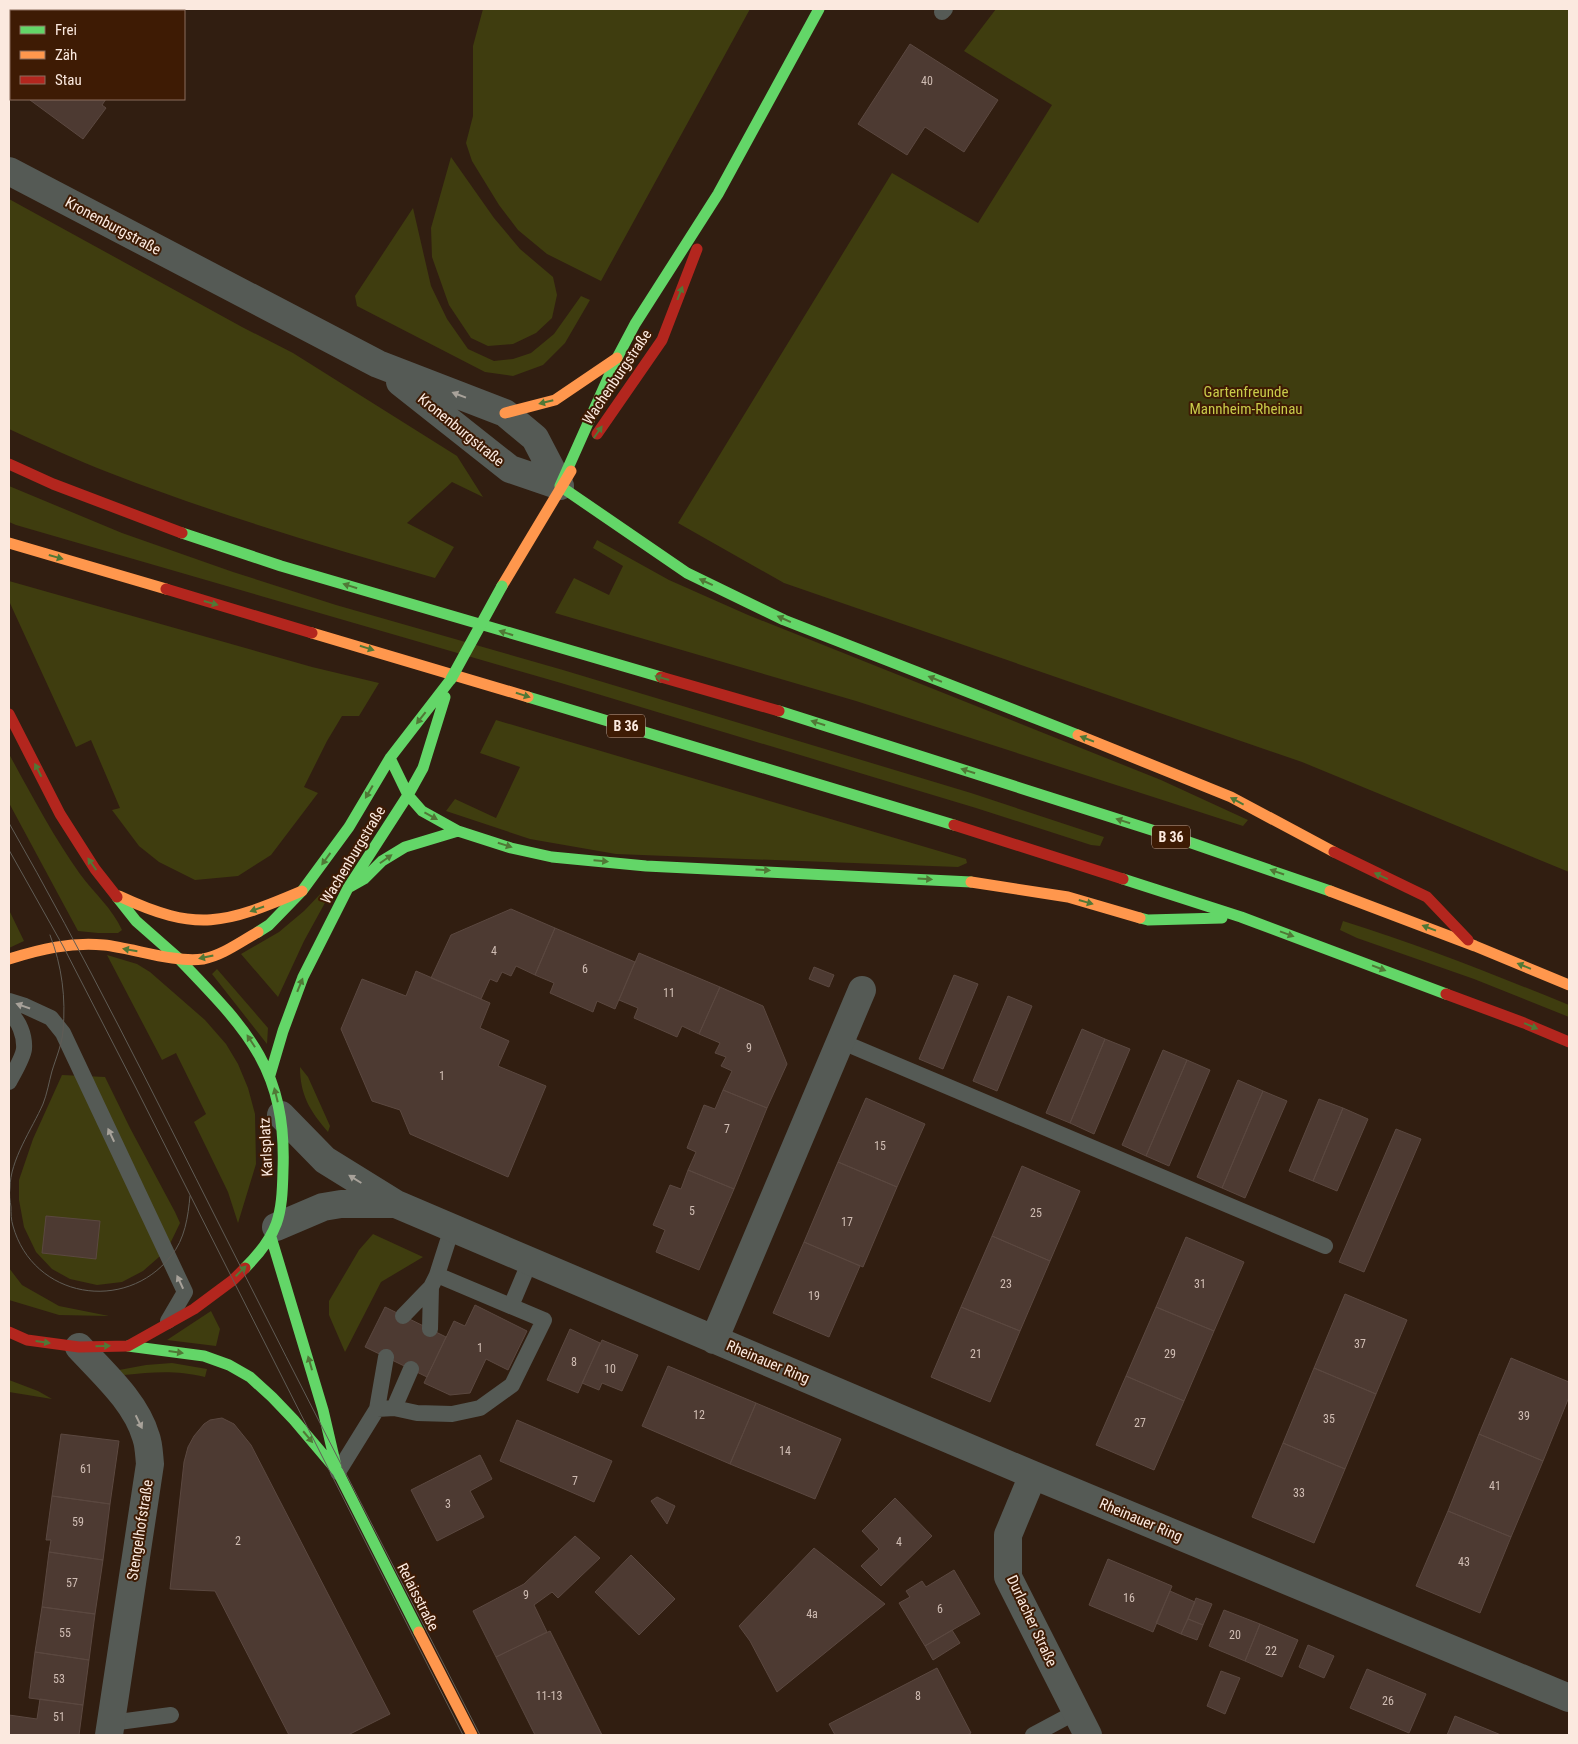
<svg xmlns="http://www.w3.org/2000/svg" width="1578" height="1744" viewBox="0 0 1578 1744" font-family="'Roboto Condensed',sans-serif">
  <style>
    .green { fill: #3f3d0f }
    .building { fill: #4d3a32; stroke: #5b4840 }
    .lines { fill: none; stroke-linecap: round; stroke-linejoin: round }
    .lane { stroke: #555a55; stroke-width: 16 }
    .street { stroke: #555a55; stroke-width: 28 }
    .fast { stroke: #63d668; stroke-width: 11 }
    .slow { stroke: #ff974d; stroke-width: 11 }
    .jam { stroke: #b3261e; stroke-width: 11 }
    .tram { stroke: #605c55; stroke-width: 1 }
    .fast-bridge { stroke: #63d668; stroke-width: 11 }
    .oneway { fill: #507836 }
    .oneway2 { fill: #a8a29a }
    .labels { text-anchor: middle; stroke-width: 4; stroke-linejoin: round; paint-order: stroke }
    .number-label { font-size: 12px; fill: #d0bdb4 }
    .shield { fill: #3e1b04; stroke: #c2ab9d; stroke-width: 1 }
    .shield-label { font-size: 14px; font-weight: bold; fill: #fbe9df }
    .street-label { font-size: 15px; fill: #fbe9df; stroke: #3e1b04 }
    .park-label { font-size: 15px; fill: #c8cb4a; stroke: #3e1b04 }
  </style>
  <rect width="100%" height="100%" fill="#311e11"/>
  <path class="green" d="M 483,9 L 750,9 L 601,281 L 547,254 L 518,230 L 499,205 L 472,161 L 466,143 L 473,116 L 473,46 Z
    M 996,9 L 1569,9 L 1569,872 L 1302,762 L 784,583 L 678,523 L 892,173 L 978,223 L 1052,105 L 964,51 Z
    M 451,157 L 494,218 L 520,249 L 553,277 L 557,295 L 552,318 L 536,333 L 513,344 L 488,346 L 471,338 L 449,305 L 432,257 L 431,228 Z
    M 9,199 L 242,327 L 293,353 L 457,456 L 483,497 L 452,482 L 407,523 L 454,547 L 435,578 C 326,547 216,514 110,473 C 76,460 42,444 9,429 Z
    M 413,208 L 431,286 L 447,319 L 468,349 L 494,361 L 513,359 L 531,353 L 554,334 L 581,296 L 590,300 L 565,343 L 543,365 L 513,376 L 485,372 L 357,306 L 355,296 Z
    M 9,486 L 122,533 L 233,572 L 336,605 L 563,670 L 971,793 L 1104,837 L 1100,846 L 1091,845 L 976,808 L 561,683 L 16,525 L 9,522 Z
    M 597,540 L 669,580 L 748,615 L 1161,780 L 1248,820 L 1243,826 L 856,701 L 555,613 L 574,578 L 609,595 L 623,566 L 593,548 Z
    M 9,581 L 312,667 L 379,683 L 359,716 L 342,716 L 327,741 L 304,787 L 318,793 L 271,855 L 238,876 L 195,880 L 159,862 L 139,846 L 112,810 L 120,808 L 91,740 L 76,747 L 9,601 Z
    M 496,720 L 966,859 L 967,863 L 958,867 L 616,854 L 530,839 L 446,811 L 455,799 L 496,818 L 520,767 L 480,753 Z
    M 9,754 C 31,794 53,836 80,874 C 94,893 112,908 122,930 L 118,933 L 98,933 L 78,931 L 9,803 Z
    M 327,887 L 332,890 L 304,941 L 278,997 L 241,954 L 279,932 L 304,911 Z
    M 9,910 L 24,941 L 9,948 Z
    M 1343,921 C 1420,945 1495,975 1569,1005 L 1569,1017 L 1474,979 L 1357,938 L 1340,930 Z
    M 107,955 L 137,964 L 150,972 L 205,1020 L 226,1044 L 238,1064 L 248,1088 L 255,1114 L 256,1164 L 238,1223 L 228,1192 L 194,1122 L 206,1114 L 176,1053 L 162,1060 Z
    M 217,969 L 268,1028 L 267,1044 L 212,974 Z
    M 300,1067 L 308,1077 L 330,1126 L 328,1132 C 310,1111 300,1095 300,1067 Z
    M 62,1075 L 105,1077 L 130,1128 L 175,1212 L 180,1223 L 167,1250 L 143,1271 L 122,1282 L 97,1285 L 70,1279 L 52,1269 L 36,1252 L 24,1227 L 19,1200 L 19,1180 L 33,1139 Z
    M 373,1234 L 423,1257 L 381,1282 L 345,1352 L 329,1315 L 329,1301 L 359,1250 Z
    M 9,1268 L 22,1285 L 59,1306 L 109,1316 L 59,1315 L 9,1300 Z
    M 211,1311 L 220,1329 L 216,1346 L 167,1340 Z
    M 172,1363 L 207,1369 L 205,1377 C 175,1370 154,1372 124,1375 L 119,1370 L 146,1365 Z
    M 9,1380 L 38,1391 L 52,1399 L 9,1392 Z"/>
  <path class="building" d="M 9,9 L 53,9 L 51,11 L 11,11 L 11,63 L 9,67 Z
    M 910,44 L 998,100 L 964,152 L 925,127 L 907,155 L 858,124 Z
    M 32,99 L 106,99 L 102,105 L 106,108 L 83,139 L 30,100 Z
    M 511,909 L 555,928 L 535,975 L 516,966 L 511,976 L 502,972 L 497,982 L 490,979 L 481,999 L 431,978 L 451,935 Z
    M 555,928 L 635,962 L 615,1009 L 597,1001 L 593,1012 L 550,993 L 554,983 L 535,975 Z
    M 639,953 L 720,987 L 699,1034 L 682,1026 L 677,1037 L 634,1018 L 638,1008 L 619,1000 Z
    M 814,967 L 834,975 L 829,987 L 809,979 Z
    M 416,971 L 490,1003 L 480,1028 L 509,1041 L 498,1066 L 546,1086 L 508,1177 L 410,1134 L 400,1110 L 372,1101 L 341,1029 L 362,979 L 406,996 Z
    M 954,975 L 978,984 L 943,1069 L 919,1059 Z
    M 720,987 L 763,1006 L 787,1064 L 767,1108 L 723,1090 L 732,1071 L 721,1066 L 726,1057 L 715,1053 L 720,1043 L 699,1034 Z
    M 1008,996 L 1032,1006 L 997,1091 L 973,1081 Z
    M 1082,1029 L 1105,1039 L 1070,1123 L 1046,1113 Z
    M 1105,1039 L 1130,1049 L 1094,1134 L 1070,1123 Z
    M 1163,1050 L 1187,1060 L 1146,1156 L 1122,1145 Z
    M 1187,1060 L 1210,1070 L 1169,1166 L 1146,1156 Z
    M 1238,1080 L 1263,1091 L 1222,1188 L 1197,1177 Z
    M 723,1090 L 767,1108 L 734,1189 L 688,1170 L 696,1152 L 687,1148 L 704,1105 L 715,1109 Z
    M 1263,1091 L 1287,1101 L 1245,1198 L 1222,1188 Z
    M 866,1098 L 925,1124 L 897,1187 L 838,1162 Z
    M 1319,1099 L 1343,1108 L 1313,1181 L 1289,1171 Z
    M 1343,1108 L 1368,1119 L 1337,1191 L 1313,1181 Z
    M 1396,1129 L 1421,1139 L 1364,1272 L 1339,1262 Z
    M 838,1162 L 897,1187 L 863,1267 L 804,1242 Z
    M 1022,1166 L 1080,1191 L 1050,1261 L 992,1236 Z
    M 688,1170 L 734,1189 L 699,1270 L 656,1252 L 665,1230 L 653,1225 L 670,1185 L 681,1189 Z
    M 46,1216 L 100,1221 L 96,1259 L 42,1253 Z
    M 992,1236 L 1050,1261 L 1020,1331 L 961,1307 Z
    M 1186,1237 L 1244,1262 L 1214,1331 L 1156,1307 Z
    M 804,1242 L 860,1266 L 829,1337 L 773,1313 Z
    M 1345,1294 L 1407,1320 L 1376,1394 L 1314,1368 Z
    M 475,1305 L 527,1331 L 508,1370 L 486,1359 L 470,1393 L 450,1395 L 424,1383 L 454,1321 L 465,1326 Z
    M 385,1307 L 446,1337 L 427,1377 L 365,1347 Z
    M 961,1307 L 1020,1331 L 990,1402 L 931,1377 Z
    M 1156,1307 L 1214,1331 L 1184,1401 L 1126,1376 Z
    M 570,1329 L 600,1343 L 578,1393 L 547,1380 Z
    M 602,1340 L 638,1355 L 622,1391 L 602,1383 L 599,1390 L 582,1383 Z
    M 1511,1358 L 1569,1382 L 1569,1397 L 1543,1461 L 1479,1434 Z
    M 668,1366 L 756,1403 L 730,1464 L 642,1426 Z
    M 1314,1368 L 1376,1394 L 1345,1469 L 1283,1443 Z
    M 1126,1376 L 1184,1401 L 1154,1470 L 1096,1445 Z
    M 756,1403 L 841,1439 L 815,1499 L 730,1464 Z
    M 222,1418 L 234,1424 L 251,1445 L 390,1714 L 348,1735 L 289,1735 L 215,1591 L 170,1589 L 184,1462 L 188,1447 L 194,1436 L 204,1424 L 210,1420 Z
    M 517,1420 L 612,1461 L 594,1502 L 500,1461 Z
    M 61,1434 L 119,1441 L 110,1504 L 52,1496 Z
    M 1479,1434 L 1543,1461 L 1511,1537 L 1448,1511 Z
    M 1283,1443 L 1345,1469 L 1314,1543 L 1252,1517 Z
    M 480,1455 L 492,1479 L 470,1491 L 484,1517 L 437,1541 L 411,1490 Z
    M 52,1496 L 110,1504 L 103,1560 L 49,1552 L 51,1540 L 46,1540 Z
    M 657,1497 L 675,1506 L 667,1524 L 651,1501 Z
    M 895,1498 L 932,1536 L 881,1586 L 861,1566 L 879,1549 L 862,1531 Z
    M 1448,1511 L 1511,1537 L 1480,1613 L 1416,1586 Z
    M 575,1536 L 600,1558 L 558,1598 L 552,1592 L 534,1605 L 547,1632 L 496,1657 L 473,1611 L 524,1584 Z
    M 814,1548 L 885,1604 L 777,1692 L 750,1641 L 739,1626 Z
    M 49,1552 L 103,1560 L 95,1614 L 42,1607 Z
    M 631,1555 L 675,1599 L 639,1635 L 595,1592 Z
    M 1108,1559 L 1172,1586 L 1153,1632 L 1089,1605 Z
    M 954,1570 L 980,1614 L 925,1646 L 899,1603 L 910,1597 L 906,1591 L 922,1581 L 926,1587 Z
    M 1170,1591 L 1195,1602 L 1181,1634 L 1156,1623 Z
    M 1196,1598 L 1212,1604 L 1203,1625 L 1188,1619 Z
    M 42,1607 L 95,1614 L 89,1660 L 35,1652 Z
    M 1224,1610 L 1260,1624 L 1245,1661 L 1209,1646 Z
    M 1188,1619 L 1203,1625 L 1197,1640 L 1181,1634 Z
    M 1260,1624 L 1298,1640 L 1282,1677 L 1245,1661 Z
    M 952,1630 L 960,1643 L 933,1660 L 925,1646 Z
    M 550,1631 L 602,1735 L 535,1735 L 496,1657 Z
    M 1308,1645 L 1334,1656 L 1324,1678 L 1299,1667 Z
    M 35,1652 L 89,1660 L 83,1705 L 29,1698 Z
    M 937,1668 L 971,1733 L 967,1735 L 835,1735 L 829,1724 Z
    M 1367,1669 L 1426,1694 L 1409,1733 L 1350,1708 Z
    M 1221,1671 L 1240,1678 L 1225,1714 L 1207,1706 Z
    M 40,1699 L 83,1705 L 79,1735 L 9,1735 L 9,1715 L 37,1719 Z
    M 1455,1716 L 1501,1735 L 1447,1735 Z"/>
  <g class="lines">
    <path class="lane" d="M 942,12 L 945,9
      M 9,1001 L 25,1006 L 51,1018 L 63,1033 L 185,1292 L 168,1321
      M 9,1013 C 19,1020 25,1036 24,1049 C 23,1058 13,1074 9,1082
      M 840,1041 L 1325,1246
      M 511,1306 L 530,1261
      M 403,1316 L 431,1287 L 437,1275 L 452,1228
      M 430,1329 L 431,1287
      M 394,1408 L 411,1369
      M 377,1409 L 394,1408 L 417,1413 L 452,1414 L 480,1408 L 512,1385 L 544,1320 L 437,1275
      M 338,1472 L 377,1409 L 386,1357
      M 111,1723 L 171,1715
      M 1033,1735 L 1076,1712"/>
    <path class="street" d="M 9,171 L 378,364 L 505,413 L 535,438 L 560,486
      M 400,382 L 510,469 L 560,486
      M 281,1115 L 325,1160 L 396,1204 L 1033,1475 L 1569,1698
      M 276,1227 L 323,1207 L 341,1204 L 395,1204
      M 714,1340 L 862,990
      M 79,1347 C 103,1373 136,1402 146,1437 C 149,1445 149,1455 150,1464 L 109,1735
      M 1033,1475 L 1008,1535 L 1008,1577 L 1088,1735"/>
    <path class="fast" d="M 560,486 L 617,358 L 635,324 L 718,194 L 819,9
      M 560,486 L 687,573 L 784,620 L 1078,735
      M 182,533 L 281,566 L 661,677
      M 528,697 L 954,825
      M 779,711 L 1180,839 L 1330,891
      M 390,758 L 408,795 L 422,811 L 458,831 L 511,848 L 552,857 L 646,866 L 971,882
      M 1123,879 L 1241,917 L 1446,994
      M 348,888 L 364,879 L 382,861 L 405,847 L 458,831
      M 117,897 L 136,921 L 178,958
      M 1140,918 L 1148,920 L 1222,918
      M 258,932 L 269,925 L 302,891 L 349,827 L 390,758 L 451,679
      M 178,958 C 245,1028 287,1067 283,1170 C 282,1216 279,1234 245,1268
      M 270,1075 L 283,1031 L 303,977 L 348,888 L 408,795 L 423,768 L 445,697
      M 271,1237 L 323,1410 L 336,1466
      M 128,1346 L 204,1356 L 229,1365 L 250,1377 L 272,1397 L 294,1420 L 338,1472 L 419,1632"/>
    <path class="slow" d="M 505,413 L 555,400 L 617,358
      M 9,543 L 166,589
      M 502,586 L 571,471
      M 312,633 L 528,697
      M 1078,735 L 1231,797 L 1334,852
      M 971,882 L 1068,897 L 1140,918
      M 1330,891 L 1475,946 L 1569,985
      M 119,896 C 198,933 224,924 302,891
      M 9,959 C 41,949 70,942 104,945 C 133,948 174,963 203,959 C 223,955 240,942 258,932
      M 419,1632 L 472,1735"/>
    <path class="jam" d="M 597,434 L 662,340 L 697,249
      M 9,464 L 53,484 L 182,533
      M 166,589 L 312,633
      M 661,677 L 779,711
      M 9,714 L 60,814 L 95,869 L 117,897
      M 954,825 L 1123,879
      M 1334,852 L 1427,897 L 1468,940
      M 1446,994 L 1524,1023 L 1569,1042
      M 9,1332 L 27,1340 L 79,1347 L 128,1346 L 194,1309 L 233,1280 L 245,1268"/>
    <path class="tram" d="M 9,823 C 85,956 153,1093 222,1230 C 307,1399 394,1567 480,1735
      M 9,850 L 63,946 L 135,1086 L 463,1735
      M 50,935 C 62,966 66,998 63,1031 C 62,1044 56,1058 52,1071 C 49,1082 47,1094 43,1104 C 32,1129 10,1160 10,1188 C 9,1194 10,1201 11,1207 C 11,1213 11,1220 13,1226 C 33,1298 125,1314 171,1256 C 185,1239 188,1217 190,1196"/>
    <path class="fast-bridge" d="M 451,679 L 502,586"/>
  </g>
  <defs><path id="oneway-solid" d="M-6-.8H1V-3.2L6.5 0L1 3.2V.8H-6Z" transform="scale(1.25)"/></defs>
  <g class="oneway">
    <use href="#oneway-solid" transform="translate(680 293) rotate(-69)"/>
    <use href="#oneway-solid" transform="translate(546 402) rotate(166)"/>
    <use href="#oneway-solid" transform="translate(598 432) rotate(-55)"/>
    <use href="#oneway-solid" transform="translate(56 557) rotate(16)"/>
    <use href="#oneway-solid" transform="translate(706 582) rotate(-155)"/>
    <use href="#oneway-solid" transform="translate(350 586) rotate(-163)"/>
    <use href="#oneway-solid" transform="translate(211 603) rotate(16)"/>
    <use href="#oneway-solid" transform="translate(784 619) rotate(-156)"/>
    <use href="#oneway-solid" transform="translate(506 633) rotate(-163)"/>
    <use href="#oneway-solid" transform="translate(367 648) rotate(17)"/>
    <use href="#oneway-solid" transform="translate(662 678) rotate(-164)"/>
    <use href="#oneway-solid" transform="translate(935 679) rotate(-158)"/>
    <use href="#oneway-solid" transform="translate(523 695) rotate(17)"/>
    <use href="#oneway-solid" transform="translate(421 718) rotate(128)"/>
    <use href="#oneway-solid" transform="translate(818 723) rotate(-163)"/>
    <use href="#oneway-solid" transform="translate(1087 739) rotate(-159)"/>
    <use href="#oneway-solid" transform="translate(38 770) rotate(-117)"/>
    <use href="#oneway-solid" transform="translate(968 771) rotate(-162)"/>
    <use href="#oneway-solid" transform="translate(369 792) rotate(120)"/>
    <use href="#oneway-solid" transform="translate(1237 801) rotate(-152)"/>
    <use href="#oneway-solid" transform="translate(431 816) rotate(29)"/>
    <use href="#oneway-solid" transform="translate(1123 821) rotate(-162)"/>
    <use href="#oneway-solid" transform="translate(505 845) rotate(17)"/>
    <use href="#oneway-solid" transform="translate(326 859) rotate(126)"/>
    <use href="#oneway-solid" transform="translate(386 859) rotate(-35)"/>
    <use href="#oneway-solid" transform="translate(601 861) rotate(5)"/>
    <use href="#oneway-solid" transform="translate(92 864) rotate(-125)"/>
    <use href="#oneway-solid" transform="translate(763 870) rotate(3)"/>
    <use href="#oneway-solid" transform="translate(1277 872) rotate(-161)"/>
    <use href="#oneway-solid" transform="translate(1381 876) rotate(-155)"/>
    <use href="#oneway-solid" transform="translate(925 879) rotate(3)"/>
    <use href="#oneway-solid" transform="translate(1086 902) rotate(16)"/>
    <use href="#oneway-solid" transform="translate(257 909) rotate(161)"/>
    <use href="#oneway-solid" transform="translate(1429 928) rotate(-159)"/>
    <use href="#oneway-solid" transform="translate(1287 934) rotate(20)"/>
    <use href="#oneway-solid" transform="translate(130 950) rotate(-170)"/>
    <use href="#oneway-solid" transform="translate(206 957) rotate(168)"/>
    <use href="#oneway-solid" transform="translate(1524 966) rotate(-158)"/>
    <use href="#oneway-solid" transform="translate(1379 968) rotate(21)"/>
    <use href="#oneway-solid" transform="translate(300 985) rotate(-68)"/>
    <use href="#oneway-solid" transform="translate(1531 1026) rotate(23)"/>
    <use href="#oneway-solid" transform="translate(251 1041) rotate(-123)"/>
    <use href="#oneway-solid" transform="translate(276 1095) rotate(-104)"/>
    <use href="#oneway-solid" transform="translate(241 1271) rotate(-45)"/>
    <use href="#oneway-solid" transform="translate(43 1342) rotate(8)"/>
    <use href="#oneway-solid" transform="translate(103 1346) rotate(-2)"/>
    <use href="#oneway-solid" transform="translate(176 1352) rotate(8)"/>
    <use href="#oneway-solid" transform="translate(310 1363) rotate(-106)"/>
    <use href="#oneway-solid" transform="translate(308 1437) rotate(50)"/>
  </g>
  <g class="oneway2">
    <use href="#oneway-solid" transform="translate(459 395) rotate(-159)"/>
    <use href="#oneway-solid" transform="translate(23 1006) rotate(-161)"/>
    <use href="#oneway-solid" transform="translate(111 1135) rotate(-115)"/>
    <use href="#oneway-solid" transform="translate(355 1179) rotate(-148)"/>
    <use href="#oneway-solid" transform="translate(180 1282) rotate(-115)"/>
    <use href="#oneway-solid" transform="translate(139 1422) rotate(64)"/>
  </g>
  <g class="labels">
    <g class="number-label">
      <text x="927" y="85">40</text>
      <text x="494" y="955">4</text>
      <text x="585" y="973">6</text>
      <text x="669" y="997">11</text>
      <text x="749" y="1052">9</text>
      <text x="442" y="1080">1</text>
      <text x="727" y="1133">7</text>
      <text x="880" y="1150">15</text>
      <text x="692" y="1215">5</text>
      <text x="1036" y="1217">25</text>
      <text x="847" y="1226">17</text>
      <text x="1006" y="1288">23</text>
      <text x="1200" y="1288">31</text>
      <text x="814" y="1300">19</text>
      <text x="1360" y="1348">37</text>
      <text x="480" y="1352">1</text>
      <text x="976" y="1358">21</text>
      <text x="1170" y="1358">29</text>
      <text x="574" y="1366">8</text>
      <text x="610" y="1373">10</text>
      <text x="699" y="1419">12</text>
      <text x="1524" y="1420">39</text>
      <text x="1329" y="1423">35</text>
      <text x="1140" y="1427">27</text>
      <text x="785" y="1455">14</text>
      <text x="86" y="1473">61</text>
      <text x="575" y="1485">7</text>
      <text x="1495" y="1490">41</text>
      <text x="1299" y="1497">33</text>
      <text x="448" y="1508">3</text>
      <text x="78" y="1526">59</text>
      <text x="238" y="1545">2</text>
      <text x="899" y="1546">4</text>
      <text x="1464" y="1566">43</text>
      <text x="72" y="1587">57</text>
      <text x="526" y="1599">9</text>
      <text x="1129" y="1602">16</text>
      <text x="940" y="1613">6</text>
      <text x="812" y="1618">4a</text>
      <text x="65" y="1637">55</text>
      <text x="1235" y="1639">20</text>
      <text x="1271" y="1655">22</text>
      <text x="59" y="1683">53</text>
      <text x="549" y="1700">11-13</text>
      <text x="918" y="1700">8</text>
      <text x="1388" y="1705">26</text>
      <text x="59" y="1721">51</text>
    </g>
    <g class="shield">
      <rect x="607" y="714.5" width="38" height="23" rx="4"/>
      <rect x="1152" y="825.5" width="38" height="23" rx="4"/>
    </g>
    <g class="shield-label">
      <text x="626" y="731">B 36</text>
      <text x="1171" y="842">B 36</text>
    </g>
    <g class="street-label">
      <text transform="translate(113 226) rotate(28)" y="5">Kronenburgstraße</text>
      <text transform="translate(617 377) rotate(-56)" y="5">Wachenburgstraße</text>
      <text transform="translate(461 430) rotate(39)" y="5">Kronenburgstraße</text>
      <text transform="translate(353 855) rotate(-59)" y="5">Wachenburgstraße</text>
      <text transform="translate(266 1147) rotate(-93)" y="5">Karlsplatz</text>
      <text transform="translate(768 1362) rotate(23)" y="5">Rheinauer Ring</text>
      <text transform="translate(1141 1520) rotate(23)" y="5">Rheinauer Ring</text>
      <text transform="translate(140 1530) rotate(-81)" y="5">Stengelhofstraße</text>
      <text transform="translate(418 1597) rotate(63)" y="5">Relaisstraße</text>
      <text transform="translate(1032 1621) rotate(65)" y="5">Durlacher Straße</text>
    </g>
    <g class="park-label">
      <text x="1246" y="397">Gartenfreunde<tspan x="1246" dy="17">Mannheim-Rheinau</tspan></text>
    </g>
  </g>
  <rect width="1578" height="1744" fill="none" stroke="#fbe9df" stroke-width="20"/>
  <rect x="10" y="10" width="175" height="90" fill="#3e1b04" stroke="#8a6d5c"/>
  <rect x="20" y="26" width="25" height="8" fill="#63d668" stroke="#8a6d5c"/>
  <text x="55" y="35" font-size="15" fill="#fbe9df">Frei</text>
  <rect x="20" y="51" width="25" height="8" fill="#ff974d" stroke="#8a6d5c"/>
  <text x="55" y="60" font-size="15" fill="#fbe9df">Zäh</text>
  <rect x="20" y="76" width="25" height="8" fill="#b3261e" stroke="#8a6d5c"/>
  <text x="55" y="85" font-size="15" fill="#fbe9df">Stau</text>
</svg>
